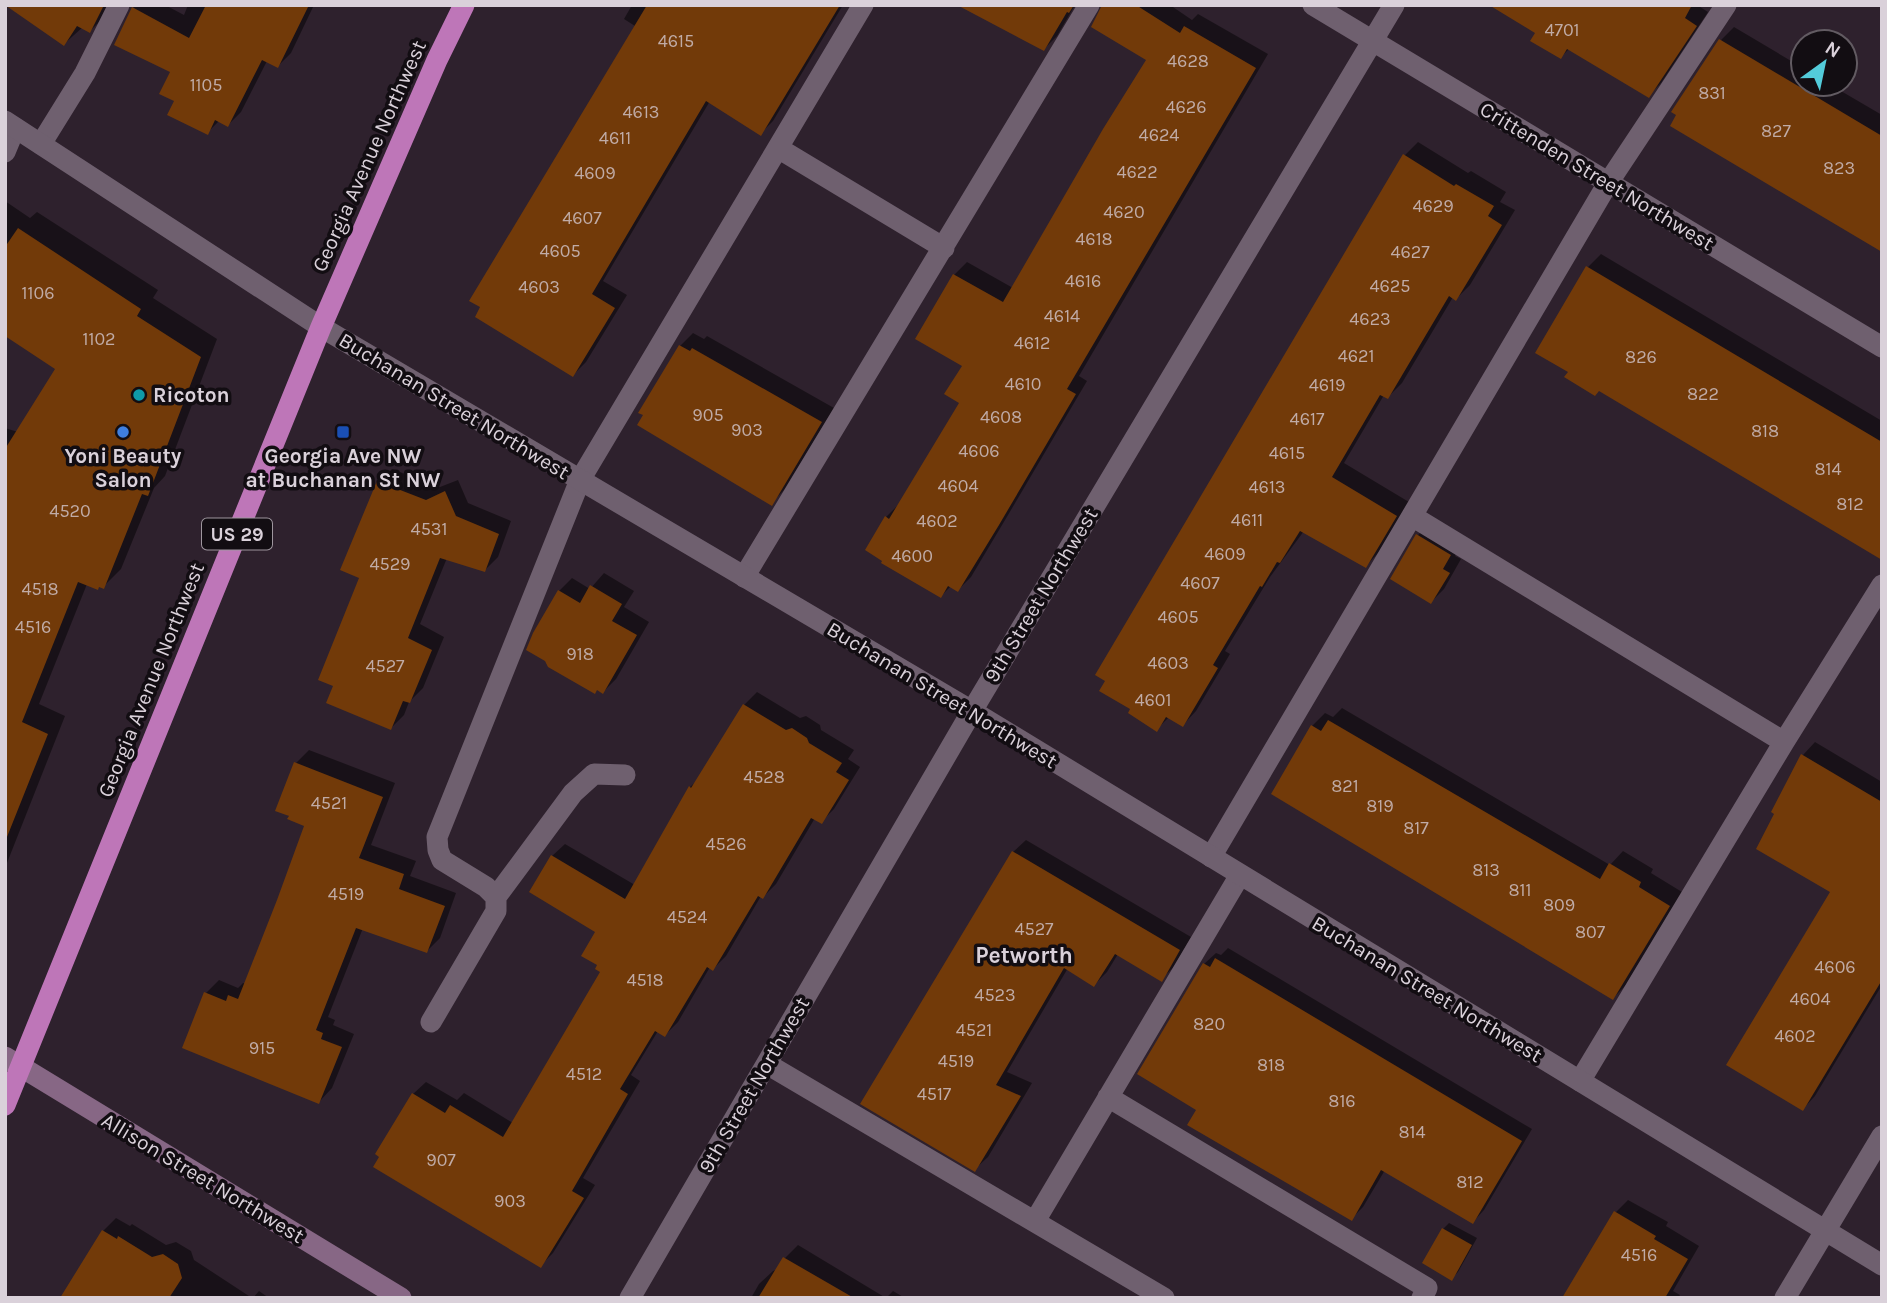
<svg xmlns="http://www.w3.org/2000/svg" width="1887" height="1303" viewBox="0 0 1887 1303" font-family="Karla,sans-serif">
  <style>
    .shadow { fill: #0007 }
    .building { fill: #723a09 }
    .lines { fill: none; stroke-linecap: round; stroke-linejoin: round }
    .lane { stroke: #6f606f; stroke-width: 21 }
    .street { stroke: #6f606f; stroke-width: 21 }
    .secondary { stroke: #876785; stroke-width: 21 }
    .highway { stroke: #be76b8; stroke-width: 21 }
    .culture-dot { fill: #0f9aa8; stroke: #120d12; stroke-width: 2.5 }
    .shop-dot { fill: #3f7fe0; stroke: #120d12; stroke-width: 2.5 }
    .transit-dot { fill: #1a4fb4; stroke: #120d12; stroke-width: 2.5 }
    .labels { text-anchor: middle; stroke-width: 7; stroke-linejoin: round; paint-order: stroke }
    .number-label { font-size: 18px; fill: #c0aba6 }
    .shield { fill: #120d12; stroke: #9e969e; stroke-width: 2 }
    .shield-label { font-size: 19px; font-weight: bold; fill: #dad1da }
    .street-label { font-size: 21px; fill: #dad1da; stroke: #120d12 }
    .poi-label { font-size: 21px; font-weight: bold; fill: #dad1da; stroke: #120d12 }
    .neighbourhood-label { font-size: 23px; font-weight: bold; fill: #dad1da; stroke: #120d12 }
  </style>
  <rect width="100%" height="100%" fill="#2e212d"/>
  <path class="shadow" d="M 6,5 L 110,5 L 103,18 L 90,31 L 83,27 L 64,44 Z
    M 136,5 L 165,5 L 184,15 L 188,5 L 314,5 L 291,53 L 278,66 L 267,61 L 241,112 L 228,125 L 219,121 L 207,133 L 177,100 L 172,71 L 133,8 Z
    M 632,5 L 843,5 L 773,121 L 760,134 L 710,101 L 603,281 L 627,295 L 586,362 L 573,375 L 635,26 L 624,19 Z
    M 969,5 L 1075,5 L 1057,36 L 1044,49 Z
    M 1104,5 L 1170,5 L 1192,20 L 1198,14 L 1268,54 L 1079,376 L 1087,381 L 1011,510 L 971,577 L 958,590 L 951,586 L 941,596 L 886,517 L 899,504 L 961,403 L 965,366 L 954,275 L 967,262 L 1013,288 L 1149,60 Z
    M 1495,5 L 1697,5 L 1708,12 L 1661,83 L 1648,96 L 1569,49 L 1561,57 L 1537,33 Z
    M 1734,27 L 1803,68 L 1803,84 L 1829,84 L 1882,115 L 1882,250 L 1721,40 Z
    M 1418,142 L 1468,173 L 1471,171 L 1506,192 L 1500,202 L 1515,210 L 1470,285 L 1456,299 L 1453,297 L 1402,383 L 1388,397 L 1384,395 L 1344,463 L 1409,502 L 1379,552 L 1366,566 L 1304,531 L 1270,577 L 1225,651 L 1230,654 L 1196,711 L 1183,725 L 1169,717 L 1157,729 L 1404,156 Z
    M 5,201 L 30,218 L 37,212 L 158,290 L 153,298 L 217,339 L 165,476 L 154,488 L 121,569 L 103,587 L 87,584 L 39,704 L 65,716 L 5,868 L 5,428 L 18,432 L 58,368 L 5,334 Z
    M 1601,254 L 1882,421 L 1882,557 L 1537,352 L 1588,267 Z
    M 693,333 L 704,339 L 707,336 L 834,408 L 784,490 L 771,503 L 641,412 L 680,346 Z
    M 392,469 L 440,487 L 458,480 L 468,503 L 511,521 L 498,557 L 485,570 L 447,558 L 420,624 L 444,637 L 423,688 L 409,702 L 404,715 L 391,728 L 335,685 L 362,577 L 379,482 Z
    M 1431,522 L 1463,542 L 1455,556 L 1461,559 L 1444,589 L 1431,602 L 1418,535 Z
    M 604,573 L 634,591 L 624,607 L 649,622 L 616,679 L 603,692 L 559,591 L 572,578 L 590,589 Z
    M 757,692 L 800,718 L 806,716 L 820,725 L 821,730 L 854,750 L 848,759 L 860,767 L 834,809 L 821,822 L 815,818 L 776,884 L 763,897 L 761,896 L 726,956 L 713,969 L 710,967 L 678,1022 L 665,1035 L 658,1031 L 631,1075 L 640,1081 L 583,1178 L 595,1185 L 553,1253 L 540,1266 L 381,1156 L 413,1094 L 426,1082 L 457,1100 L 464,1093 L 513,1123 L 602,972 L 598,931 L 552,856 L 565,844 L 635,885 L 690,787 L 699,779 L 744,705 Z
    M 1342,708 L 1610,865 L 1623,851 L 1653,869 L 1651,873 L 1682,892 L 1626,985 L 1613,998 L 1312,726 L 1325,713 L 1333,717 Z
    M 1815,742 L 1882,782 L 1882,985 L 1815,1096 L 1803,1109 L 1832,892 L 1773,811 L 1803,755 Z
    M 309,750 L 395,783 L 371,845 L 416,861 L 410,876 L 456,893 L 440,938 L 427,951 L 363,928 L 328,1017 L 335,1020 L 333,1025 L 354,1034 L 332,1088 L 319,1102 L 206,993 L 219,980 L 238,988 L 243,983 L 246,984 L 306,825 L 278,810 L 296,763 Z
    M 1026,840 L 1191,937 L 1174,967 L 1161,979 L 1118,954 L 1107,972 L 1094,985 L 1068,968 L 1007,1072 L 1032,1083 L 988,1157 L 975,1169 L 1013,852 Z
    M 1228,948 L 1532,1129 L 1484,1210 L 1473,1222 L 1385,1170 L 1363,1207 L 1351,1219 L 1198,1109 L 1204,964 L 1216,953 L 1221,955 Z
    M 1628,1200 L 1668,1222 L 1666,1226 L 1699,1246 L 1673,1291 L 1680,1295 L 1678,1298 L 1564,1298 L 1615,1213 Z
    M 116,1218 L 130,1226 L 132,1224 L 166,1245 L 176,1242 L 191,1251 L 194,1260 L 252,1298 L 62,1298 L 103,1231 Z
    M 1449,1223 L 1477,1238 L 1458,1272 L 1451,1279 L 1443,1229 Z
    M 798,1245 L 886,1298 L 751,1298 L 759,1284 L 773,1271 L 778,1269 L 785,1258 Z
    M 259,1291 L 269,1298 L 253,1298 Z
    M 893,1291 L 905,1298 L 886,1298 Z"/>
  <path class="building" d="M 5,5 L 104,5 L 90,33 L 77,26 L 64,46 Z
    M 206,5 L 309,5 L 278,68 L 262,60 L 228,127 L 215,120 L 208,135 L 167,115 L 174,101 L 159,94 L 170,72 L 114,45 L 132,7 L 189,38 Z
    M 647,5 L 840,5 L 761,136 L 706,101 L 592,294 L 615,308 L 573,377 L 475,317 L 480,307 L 469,301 Z
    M 957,5 L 1074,5 L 1069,13 L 1067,12 L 1044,51 Z
    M 1102,5 L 1136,5 L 1180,33 L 1184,26 L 1256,68 L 1067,389 L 1076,394 L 999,525 L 958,592 L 948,586 L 941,598 L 881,563 L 882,561 L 865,550 L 885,516 L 889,519 L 959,403 L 944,394 L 962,366 L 915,339 L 953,274 L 1003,302 L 1103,129 L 1146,60 L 1091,27 Z
    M 1489,5 L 1692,5 L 1685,18 L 1697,26 L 1649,98 L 1567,49 L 1561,59 L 1530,41 L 1535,33 Z
    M 1719,39 L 1882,136 L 1882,252 L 1670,126 L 1676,115 L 1671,112 Z
    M 1403,154 L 1454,186 L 1456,184 L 1494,206 L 1488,216 L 1502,225 L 1456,301 L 1449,296 L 1388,399 L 1380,395 L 1332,477 L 1397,516 L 1366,568 L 1300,531 L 1280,563 L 1277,562 L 1262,587 L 1260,586 L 1213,665 L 1218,668 L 1183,727 L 1166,717 L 1157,732 L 1128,713 L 1130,709 L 1099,691 L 1105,681 L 1095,675 Z
    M 18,228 L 141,309 L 137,316 L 201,357 L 148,496 L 142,494 L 104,589 L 99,587 L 98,590 L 78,582 L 22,722 L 48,734 L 7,837 L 5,837 L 5,449 L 55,369 L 5,336 L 5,247 Z
    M 1586,266 L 1882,442 L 1882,560 L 1599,391 L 1595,396 L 1564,377 L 1568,372 L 1535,353 Z
    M 679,345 L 690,351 L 692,348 L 822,422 L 772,506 L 637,425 L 643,415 L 638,413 Z
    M 377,481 L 426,500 L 445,491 L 456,516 L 499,534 L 485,572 L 440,558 L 408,638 L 432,650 L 410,703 L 403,701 L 391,730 L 326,703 L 333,686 L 318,680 L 359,578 L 340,570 Z
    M 1416,534 L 1451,555 L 1443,569 L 1450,573 L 1431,604 L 1390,579 Z
    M 590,585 L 622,604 L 612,621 L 637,635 L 603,694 L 597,690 L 595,694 L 548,667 L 545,661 L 526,650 L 533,633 L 558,590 L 580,603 Z
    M 743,704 L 786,730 L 792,728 L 807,738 L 809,743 L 842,763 L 836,772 L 849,780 L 822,824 L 811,818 L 763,899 L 758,896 L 713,971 L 707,967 L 665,1037 L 655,1031 L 620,1089 L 628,1094 L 572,1191 L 584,1198 L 541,1268 L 373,1167 L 379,1157 L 375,1154 L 412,1093 L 445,1113 L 450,1105 L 503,1137 L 600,972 L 595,969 L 597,965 L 581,956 L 595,932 L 529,892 L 551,855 L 625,899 L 689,786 L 691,788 Z
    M 1328,720 L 1600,879 L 1609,863 L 1641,882 L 1639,887 L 1670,906 L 1613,1000 L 1271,794 L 1311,725 L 1321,731 Z
    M 1801,754 L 1882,802 L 1882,980 L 1803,1111 L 1726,1065 L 1830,892 L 1756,849 L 1774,814 L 1771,812 Z
    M 294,762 L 383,797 L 359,858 L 404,874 L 399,889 L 445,906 L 427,953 L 356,928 L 316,1030 L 323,1033 L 321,1039 L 342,1047 L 319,1104 L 182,1048 L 204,992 L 226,1001 L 228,995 L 238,999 L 277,900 L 304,826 L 287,819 L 289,816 L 275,811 Z
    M 1012,851 L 1180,950 L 1162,982 L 1115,954 L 1094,987 L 1064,968 L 996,1085 L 1021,1096 L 975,1172 L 860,1104 Z
    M 1215,958 L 1522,1141 L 1473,1224 L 1381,1170 L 1352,1221 L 1187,1125 L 1196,1110 L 1137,1074 L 1203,963 L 1210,967 Z
    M 1614,1211 L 1656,1236 L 1654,1239 L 1688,1259 L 1665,1298 L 1562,1298 Z
    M 1442,1228 L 1472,1245 L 1452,1281 L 1422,1263 Z
    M 102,1230 L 117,1239 L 118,1236 L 152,1257 L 163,1254 L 178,1264 L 182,1278 L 169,1298 L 60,1298 Z
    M 783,1257 L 854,1298 L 758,1298 Z"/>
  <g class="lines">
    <path class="lane" d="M 41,144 L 85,73 L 119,5
      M 778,148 L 944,248
      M 5,152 L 15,128
      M 1412,516 L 1784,742
      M 744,577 L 1089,5
      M 1211,857 L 1608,183 L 1726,5
      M 496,897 L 573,793 L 594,774 L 625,775
      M 431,1022 L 496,911 L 496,897 L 486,887 L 442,860 L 438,850 L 437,837 L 580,480 L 863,5
      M 767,1064 L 1164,1298
      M 1580,1081 L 1784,742 L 1882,585
      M 1108,1097 L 1427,1288 L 1422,1298
      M 1035,1221 L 1240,875"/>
    <path class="street" d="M 1313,5 L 1882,347
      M 5,121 L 321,327 L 972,711 L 1882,1265
      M 630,1298 L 972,711 L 1394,5
      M 1785,1298 L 1882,1136"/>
    <path class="secondary" d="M 5,1057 L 401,1298"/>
    <path class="highway" d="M 5,1105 L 321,327 L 437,60 L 464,5"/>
  </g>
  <circle class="culture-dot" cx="139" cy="395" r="7"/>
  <circle class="shop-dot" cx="123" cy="432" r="7"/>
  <rect class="transit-dot" x="336" y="425" width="14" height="14" rx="3.5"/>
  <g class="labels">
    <g class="number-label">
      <text x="1562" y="36">4701</text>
      <text x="676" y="47">4615</text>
      <text x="1188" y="67">4628</text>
      <text x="206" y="91">1105</text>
      <text x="1712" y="99">831</text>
      <text x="1186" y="113">4626</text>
      <text x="641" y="118">4613</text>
      <text x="1776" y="137">827</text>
      <text x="1159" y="141">4624</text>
      <text x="615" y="144">4611</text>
      <text x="1839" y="174">823</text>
      <text x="1137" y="178">4622</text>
      <text x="595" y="179">4609</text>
      <text x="1433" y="212">4629</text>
      <text x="1124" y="218">4620</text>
      <text x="582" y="224">4607</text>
      <text x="1094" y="245">4618</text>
      <text x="560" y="257">4605</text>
      <text x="1410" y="258">4627</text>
      <text x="1083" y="287">4616</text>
      <text x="1390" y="292">4625</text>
      <text x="539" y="293">4603</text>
      <text x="38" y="299">1106</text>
      <text x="1062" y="322">4614</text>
      <text x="1370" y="325">4623</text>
      <text x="99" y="345">1102</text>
      <text x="1032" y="349">4612</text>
      <text x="1356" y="362">4621</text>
      <text x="1641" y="363">826</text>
      <text x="1023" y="390">4610</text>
      <text x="1327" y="391">4619</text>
      <text x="1703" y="400">822</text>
      <text x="708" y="421">905</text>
      <text x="1001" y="423">4608</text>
      <text x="1307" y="425">4617</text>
      <text x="747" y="436">903</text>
      <text x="1765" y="437">818</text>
      <text x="979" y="457">4606</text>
      <text x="1287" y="459">4615</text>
      <text x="1828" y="475">814</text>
      <text x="958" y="492">4604</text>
      <text x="1267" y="493">4613</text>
      <text x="1850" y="510">812</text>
      <text x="70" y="517">4520</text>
      <text x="1247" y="526">4611</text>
      <text x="937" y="527">4602</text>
      <text x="429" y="535">4531</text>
      <text x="1225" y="560">4609</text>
      <text x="912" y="562">4600</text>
      <text x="390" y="570">4529</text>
      <text x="1200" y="589">4607</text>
      <text x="40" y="595">4518</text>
      <text x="1178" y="623">4605</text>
      <text x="33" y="633">4516</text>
      <text x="580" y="660">918</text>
      <text x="1168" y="669">4603</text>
      <text x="385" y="672">4527</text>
      <text x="1153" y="706">4601</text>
      <text x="764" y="783">4528</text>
      <text x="1345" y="792">821</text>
      <text x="329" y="809">4521</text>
      <text x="1380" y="812">819</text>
      <text x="1416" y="834">817</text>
      <text x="726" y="850">4526</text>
      <text x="1486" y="876">813</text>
      <text x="1520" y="896">811</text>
      <text x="346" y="900">4519</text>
      <text x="1559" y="911">809</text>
      <text x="687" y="923">4524</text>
      <text x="1034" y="935">4527</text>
      <text x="1590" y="938">807</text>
      <text x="1835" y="973">4606</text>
      <text x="645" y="986">4518</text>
      <text x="995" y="1001">4523</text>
      <text x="1810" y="1005">4604</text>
      <text x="1209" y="1030">820</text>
      <text x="974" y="1036">4521</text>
      <text x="1795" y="1042">4602</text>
      <text x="262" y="1054">915</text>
      <text x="956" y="1067">4519</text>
      <text x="1271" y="1071">818</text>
      <text x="584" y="1080">4512</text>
      <text x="934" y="1100">4517</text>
      <text x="1342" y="1107">816</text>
      <text x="1412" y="1138">814</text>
      <text x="441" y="1166">907</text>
      <text x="1470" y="1188">812</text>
      <text x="510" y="1207">903</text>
      <text x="1639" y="1261">4516</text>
    </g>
    <rect class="shield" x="202" y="518.5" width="70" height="31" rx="5"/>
    <g class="shield-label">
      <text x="237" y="541">US 29</text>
    </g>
    <g class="street-label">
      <text transform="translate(369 156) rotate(-66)" y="7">Georgia Avenue Northwest</text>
      <text transform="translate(1597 176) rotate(31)" y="7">Crittenden Street Northwest</text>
      <text transform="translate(454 406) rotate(31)" y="7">Buchanan Street Northwest</text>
      <text transform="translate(1041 595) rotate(-59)" y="7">9th Street Northwest</text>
      <text transform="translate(151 680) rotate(-68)" y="7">Georgia Avenue Northwest</text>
      <text transform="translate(942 695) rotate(31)" y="7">Buchanan Street Northwest</text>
      <text transform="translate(1427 989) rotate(31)" y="7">Buchanan Street Northwest</text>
      <text transform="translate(754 1085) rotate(-60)" y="7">9th Street Northwest</text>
      <text transform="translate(203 1178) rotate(31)" y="7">Allison Street Northwest</text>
    </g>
    <g class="poi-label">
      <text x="153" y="402" text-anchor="start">Ricoton</text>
      <text x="123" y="463">Yoni Beauty<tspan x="123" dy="24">Salon</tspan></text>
      <text x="343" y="463">Georgia Ave NW<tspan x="343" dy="24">at Buchanan St NW</tspan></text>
    </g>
    <g class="neighbourhood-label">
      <text x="1024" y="963">Petworth</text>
    </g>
  </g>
  <rect width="1887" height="1303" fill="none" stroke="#dad1da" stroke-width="14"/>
  <g transform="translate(1824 63) rotate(33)"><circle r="33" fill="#120d12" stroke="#625b62" stroke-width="2"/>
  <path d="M0-5L12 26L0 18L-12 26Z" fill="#53cbda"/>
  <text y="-10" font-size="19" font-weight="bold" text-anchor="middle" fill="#dad1da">N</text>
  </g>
</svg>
